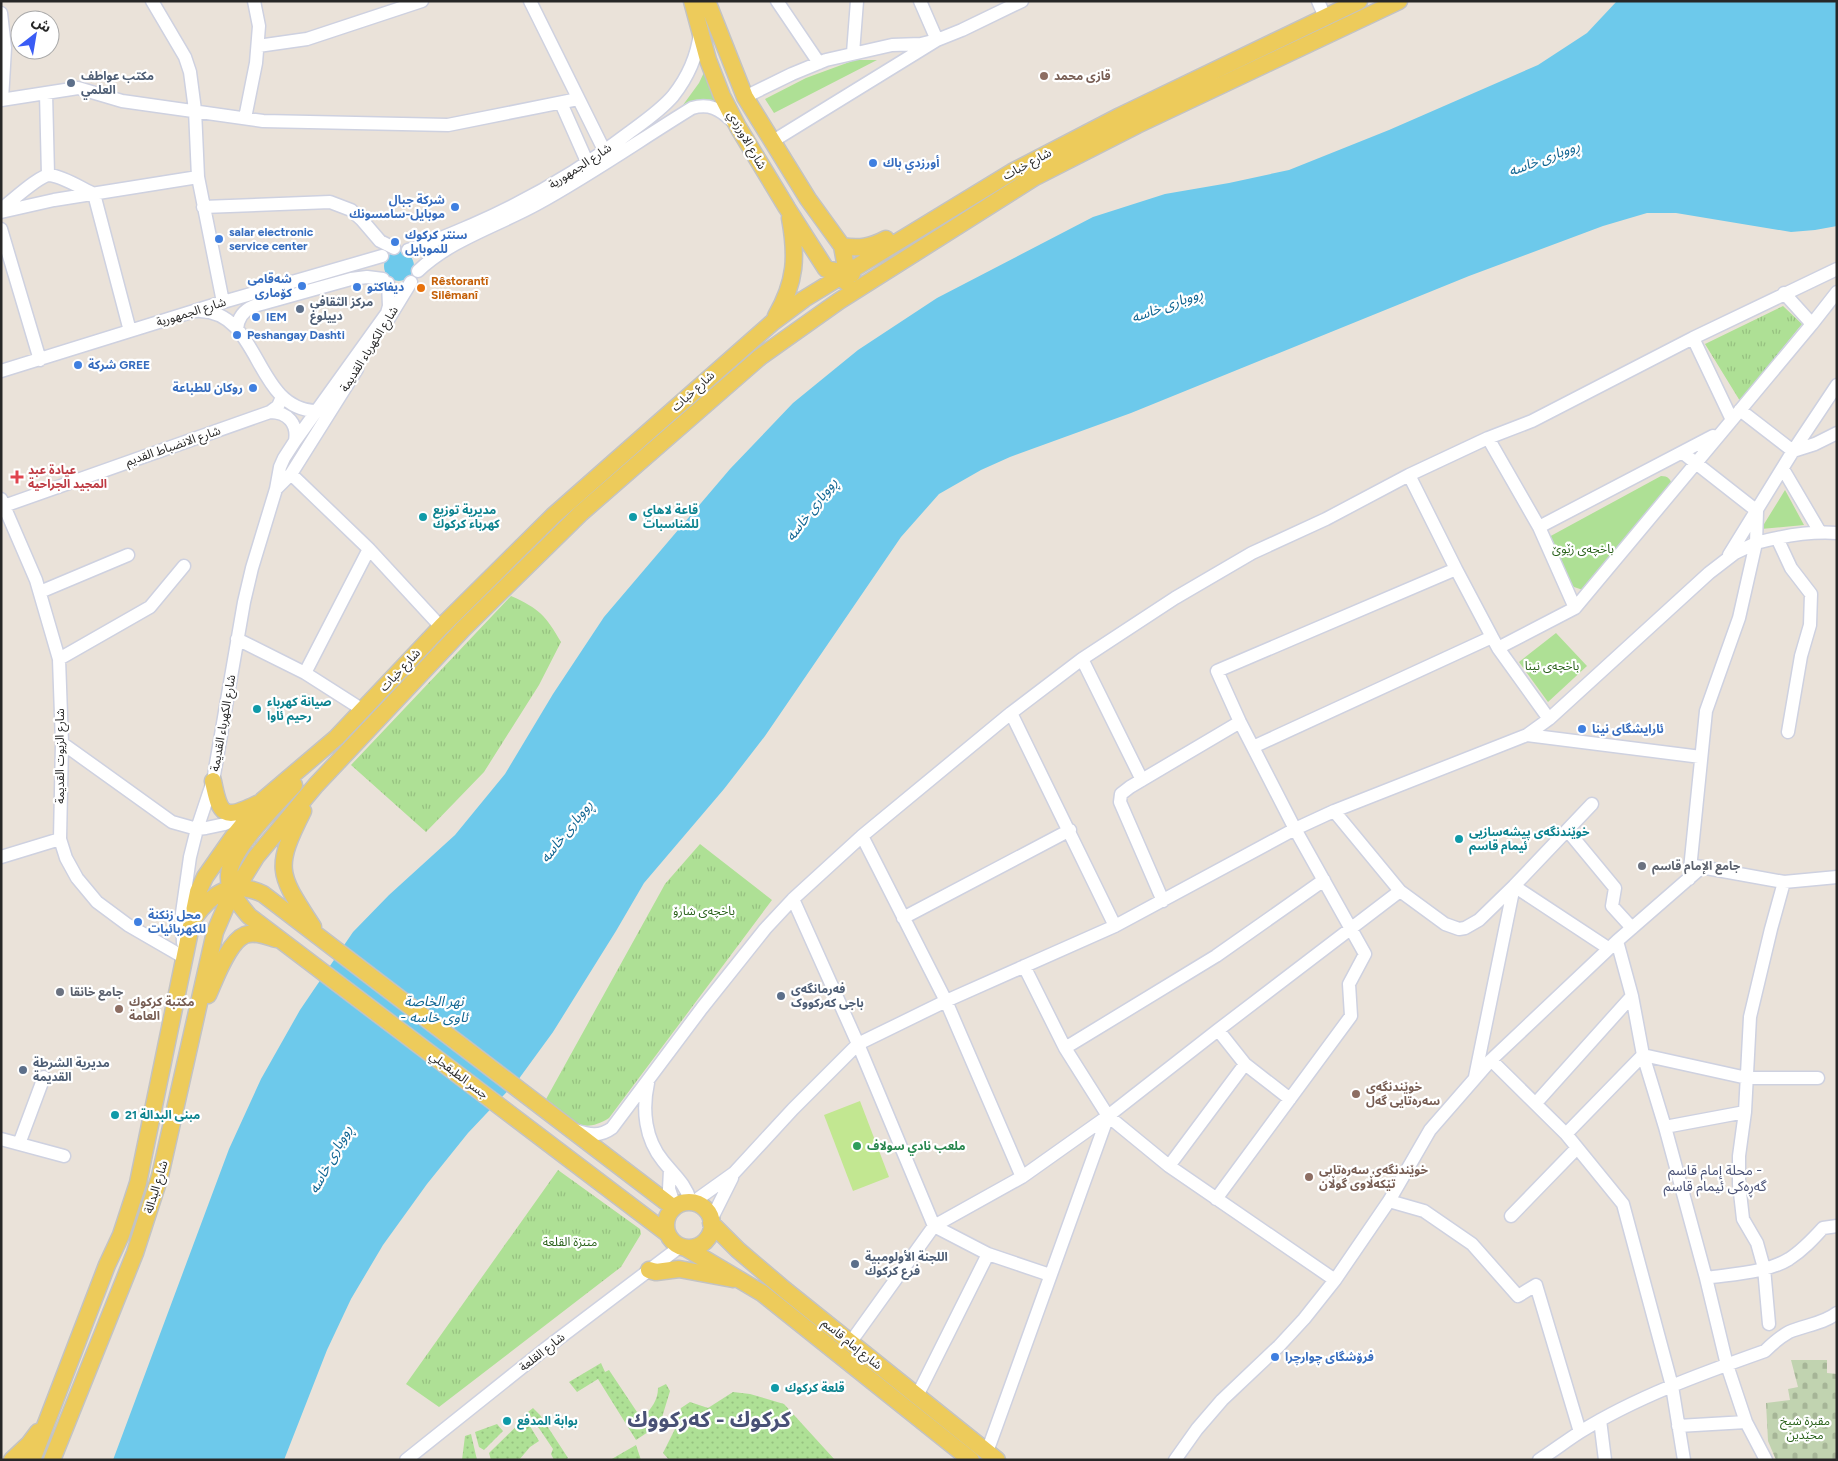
<svg xmlns="http://www.w3.org/2000/svg" width="1838" height="1461" viewBox="0 0 1838 1461" font-family="Figtree,'Noto Sans Arabic',sans-serif">
  <style>
    .grass { fill: url(#grass-dots) }
    .cemetery { fill: url(#cemetery-stones) }
    .park { fill: url(#park-tufts) }
    .garden { fill: #aee095 }
    .pitch { fill: #c2e791 }
    .water { fill: #6dc9eb }
    .lines { fill: none; stroke-linecap: round; stroke-linejoin: round }
    .minor-casing { stroke: #ced1e0; stroke-width: 15 }
    .major-casing { stroke: #c3c3c3; stroke-width: 19 }
    .minor { stroke: #fff; stroke-width: 12 }
    .major { stroke: #edcb5b; stroke-width: 16 }
    .education-dot { fill: #8d6e63; stroke: #fff; stroke-width: 2 }
    .service-dot { fill: #5c6f8a; stroke: #fff; stroke-width: 2 }
    .shop-dot { fill: #3f7fe0; stroke: #fff; stroke-width: 2 }
    .food-dot { fill: #e8710a; stroke: #fff; stroke-width: 2 }
    .health-dot { fill: #e0444e; stroke: #fff; stroke-width: 2 }
    .culture-dot { fill: #0f9aa8; stroke: #fff; stroke-width: 2 }
    .worship-dot { fill: #6b7280; stroke: #fff; stroke-width: 2 }
    .leisure-dot { fill: #2e9e5b; stroke: #fff; stroke-width: 2 }
    .labels { text-anchor: middle; stroke-width: 4.5; stroke-linejoin: round; paint-order: stroke }
    .service-label { font-size: 12px; font-weight: bold; fill: #4e5e75; stroke: #fff; text-anchor: start }
    .education-label { font-size: 12px; font-weight: bold; fill: #785e54; stroke: #fff; text-anchor: start }
    .street-label { font-size: 12px; fill: #272727; stroke: #fff }
    .shop-label { font-size: 12px; font-weight: bold; fill: #366cbe; stroke: #fff; text-anchor: start }
    .food-label { font-size: 12px; font-weight: bold; fill: #c56008; stroke: #fff; text-anchor: start }
    .health-label { font-size: 12px; font-weight: bold; fill: #be3a42; stroke: #fff; text-anchor: start }
    .culture-label { font-size: 12px; font-weight: bold; fill: #0d838f; stroke: #fff; text-anchor: start }
    .park-label { font-size: 12px; fill: #29611a; stroke: #fff }
    .worship-label { font-size: 12px; font-weight: bold; fill: #5b616d; stroke: #fff; text-anchor: start }
    .leisure-label { font-size: 12px; font-weight: bold; fill: #27864d; stroke: #fff; text-anchor: start }
    .water-label { font-size: 14px; font-style: italic; fill: #106592; stroke: #fff }
    .neighbourhood-label { font-size: 14px; fill: #495176; stroke: #fff }
    .town-label { font-size: 22px; font-weight: bold; fill: #495176; stroke: #fff }
  </style>
  <defs>
    <pattern id="grass-dots" width="8" height="8" patternUnits="userSpaceOnUse" patternTransform="scale(1.25)"><rect width="8" height="8" fill="#aee095"/><path d="M2 2h.1M6 6h.1" fill="none" stroke="#96c080" stroke-width="1.8" stroke-linecap="round"/></pattern>
    <pattern id="cemetery-stones" width="16" height="16" patternUnits="userSpaceOnUse" patternTransform="scale(1.25)"><rect width="16" height="16" fill="#c1d3b0"/><path d="M2 7V4a2 2 0 0 1 4 0v3zM10 15v-3a2 2 0 0 1 4 0v3z" fill="#a6b597"/></pattern>
    <pattern id="park-tufts" width="24" height="20" patternUnits="userSpaceOnUse" patternTransform="scale(1.25)"><rect width="24" height="20" fill="#aee095"/><path d="M3 7l-1-3M5 7V3M7 7l1-3M15 17l-1-3M17 17v-4M19 17l1-3" fill="none" stroke="#96c080"/></pattern>
  </defs>
  <rect width="100%" height="100%" fill="#eae2d9"/>
  <path class="grass" d="M 601,1363 L 605,1372 L 609,1370 L 641,1418 L 643,1418 C 651,1408 658,1401 658,1388 L 666,1384 L 670,1391 L 660,1424 L 636,1440 L 598,1379 L 577,1392 L 569,1382 Z
    M 733,1392 L 750,1394 L 784,1404 L 835,1460 L 669,1460 L 663,1453 L 675,1429 L 681,1408 L 690,1402 L 708,1408 Z
    M 533,1408 L 540,1415 L 568,1458 L 565,1460 L 554,1460 L 551,1454 L 553,1449 L 528,1412 Z
    M 525,1418 L 539,1441 L 530,1447 L 519,1460 L 491,1460 L 489,1453 Z
    M 497,1424 L 503,1431 L 484,1450 L 479,1447 L 475,1432 Z
    M 471,1434 L 477,1460 L 462,1460 L 465,1436 Z
    M 636,1445 L 641,1460 L 610,1460 Z"/>
  <path class="cemetery" d="M 1791,1360 L 1827,1360 L 1827,1373 L 1837,1374 L 1837,1460 L 1776,1460 L 1768,1441 L 1766,1403 L 1790,1400 L 1788,1389 L 1798,1387 Z"/>
  <path class="park" d="M 1783,306 L 1802,324 L 1740,401 L 1705,344 Z
    M 511,596 C 540,609 545,615 561,642 L 539,685 L 484,772 L 426,832 L 351,765 Z
    M 700,844 L 772,900 L 609,1118 C 581,1136 567,1119 545,1101 L 665,884 Z
    M 558,1170 L 640,1229 L 641,1234 L 621,1267 L 439,1407 L 406,1384 Z"/>
  <path class="garden" d="M 855,60 L 877,60 L 774,113 L 765,99 L 806,78 Z
    M 708,64 L 719,103 C 700,96 691,107 675,116 L 699,83 Z
    M 1661,476 C 1668,476 1671,479 1672,486 L 1583,590 L 1574,587 L 1570,584 L 1547,538 Z
    M 1785,490 L 1804,525 L 1761,529 Z
    M 1556,633 L 1587,666 L 1548,702 L 1519,662 Z"/>
  <path class="pitch" d="M 860,1101 L 889,1177 L 853,1191 L 824,1115 Z"/>
  <path class="water" d="M 1617,1 L 1837,1 L 1837,226 L 1815,230 L 1791,232 L 1676,213 L 1647,213 L 1603,226 L 1469,276 L 1131,413 L 1010,457 L 981,470 L 939,494 L 901,537 L 765,736 L 724,789 L 644,883 L 616,931 L 553,1032 L 518,1080 L 468,1133 L 427,1184 L 383,1245 L 351,1299 L 327,1350 L 284,1460 L 113,1460 L 229,1149 L 261,1079 L 300,1010 L 353,932 L 389,895 L 455,835 L 505,774 L 553,694 L 604,617 L 730,469 L 793,403 L 858,350 L 937,298 L 1093,217 L 1165,194 L 1229,183 L 1289,170 L 1389,130 L 1538,65 L 1587,33 Z
    M384 266a15 15 0 1 1 30 0a15 15 0 1 1-30 0Z"/>
  <g class="lines">
    <g class="minor-casing">
      <path id="minor" d="M 152,1 L 185,57 L 190,72 L 195,110 L 198,177 L 223,302
        M 530,1 L 605,152
        M 777,1 L 819,63
        M 1318,1 L 1325,17
        M 1,13 L 5,48 L 2,100
        M 258,46 L 307,39 L 422,1
        M 853,53 L 857,1
        M 46,93 L 48,175
        M 745,97 L 792,74 L 826,60 L 892,45 L 921,44 L 937,40 L 962,30 L 1022,1
        M 1,100 L 78,88 L 122,101 L 263,121 L 448,125 L 578,99
        M 561,103 L 588,164
        M 245,118 L 256,63 L 259,26 L 254,1
        M 773,141 L 937,40 L 920,1
        M 203,207 L 330,202 L 351,210 L 362,220 L 380,241 L 394,248
        M 1,209 C 11,202 39,175 50,175 C 64,177 81,188 94,194 L 130,331
        M 1,212 L 54,200 L 198,177
        M 1,229 L 40,360
        M 408,250 C 431,243 451,234 472,225 C 529,200 581,170 630,132 C 645,121 661,110 673,96 C 688,77 697,57 700,33
        M 418,271 C 450,240 497,226 537,204 C 590,175 640,140 692,108 C 709,103 720,109 732,121
        M 1784,293 L 1812,324
        M 200,311 C 261,312 254,409 316,411
        M 389,318 L 411,282
        M 237,329 C 238,317 244,310 254,306 L 351,279 L 367,277 L 383,279
        M 1693,338 L 1732,420
        M 1,371 L 223,302 L 382,256
        M 1740,410 L 1793,451 L 1815,444 L 1837,433
        M 270,412 C 288,412 298,424 295,441
        M 1488,438 L 1539,527 L 1575,608
        M 1783,469 L 1820,532
        M 291,474 L 369,549 L 441,627
        M 276,489 L 291,474 L 357,369
        M 1,499 L 36,580 L 59,659 L 62,743 L 60,839 L 66,858 L 77,878 L 97,902 L 128,925 L 185,958
        M 1,507 L 270,412 L 278,406 L 282,397
        M 1539,527 L 1713,436
        M 1777,538 L 1791,568 L 1811,594 L 1810,625 L 1801,656 L 1788,732
        M 1729,555 L 1793,451 L 1837,385
        M 1456,569 L 1492,637
        M 40,592 L 128,555
        M 237,639 L 305,673 L 363,710
        M 1498,648 L 1549,719
        M 59,659 L 150,607 L 184,566
        M 1082,659 L 1142,780
        M 305,673 L 369,549
        M 1011,713 L 1115,926
        M 1527,735 L 1701,757
        M 62,743 L 172,822 L 197,829 L 206,828 L 225,824 L 247,813
        M 1253,747 L 1492,637 L 1498,648 L 1575,608 L 1812,324 L 1837,292
        M 1334,811 L 1400,891 L 1445,924 L 1459,929 L 1465,928 L 1479,920 L 1514,886 L 1592,804
        M 1567,830 L 1615,888 L 1612,906 L 1632,928
        M 862,836 L 946,1001 L 1022,1177
        M 1,857 L 60,839
        M 1695,866 L 1784,882 L 1837,877
        M 1702,867 L 1617,941 L 1632,996 L 1643,1055 L 1665,1127 L 1706,1278 L 1727,1365 L 1746,1422 L 1766,1460
        M 1689,879 L 1706,711 L 1739,618 L 1756,543 C 1782,536 1809,531 1837,533
        M 793,899 L 858,1044 L 934,1226 L 988,1254 L 1050,1275
        M 1163,901 L 1120,802 L 1121,794 L 1130,787 L 1240,722
        M 903,918 L 1070,830
        M 183,943 L 182,913 L 190,857 L 197,829 L 213,781 L 244,602 L 252,568 L 276,489 L 280,467 L 284,458 L 295,441 L 387,313 L 389,306 L 388,283
        M 1024,966 L 1065,1048 L 1108,1116 L 1169,1166 L 1335,1280
        M 1218,1030 L 1245,1064 L 1290,1099
        M 1065,1048 L 1216,956 L 1324,880
        M 1491,1060 L 1566,1134 L 1623,1204 L 1672,1386 L 1684,1460
        M 1475,1077 L 1514,886 L 1608,948
        M 648,1083 C 642,1110 645,1139 663,1161 C 675,1176 685,1183 691,1202
        M 1536,1103 L 1632,996
        M 1665,1127 L 1745,1112
        M 575,1130 C 589,1135 600,1137 612,1128 L 702,1008 L 765,929 L 793,899 L 862,836 L 1011,713 L 1082,659 L 1175,598 L 1252,553 L 1326,519 L 1409,475 L 1488,438 L 1532,421 L 1693,338 L 1837,269
        M 1566,1134 L 1643,1055 L 1747,1078 L 1818,1078
        M 1,1139 L 64,1156
        M 19,1144 L 44,1077
        M 1169,1166 L 1245,1064
        M 670,1170 L 669,1189 L 675,1207
        M 1216,1199 L 1351,1016 L 1349,984 L 1365,954 L 1295,829 L 1240,722 L 1217,671 L 1456,569 L 1409,475
        M 1389,1201 L 1424,1211 L 1472,1244 L 1518,1296 L 1536,1285 L 1580,1432
        M 692,1203 L 734,1173 L 793,1109 L 858,1044 L 946,1001 L 1115,926 L 1295,829 L 1334,811 L 1527,735 L 1549,719 L 1709,573 L 1735,553 L 1756,543 L 1757,511 L 1683,453
        M 1511,1216 L 1577,1148
        M 711,1220 L 732,1178
        M 1706,1278 C 1732,1274 1766,1273 1789,1259 C 1803,1250 1813,1239 1823,1228 L 1837,1226
        M 1769,1324 L 1764,1268 L 1757,1243 L 1743,1219 L 1739,1184 L 1739,1156 L 1745,1112 L 1750,1017 L 1771,929 L 1784,882
        M 850,1343 L 934,1226 L 1022,1177 L 1108,1116 L 1218,1030 L 1400,891
        M 917,1396 L 988,1254
        M 1600,1420 L 1605,1460
        M 1678,1426 L 1746,1422
        M 987,1452 L 1108,1116
        M 406,1460 L 545,1349 L 681,1246
        M 1175,1460 L 1197,1429 L 1222,1400 L 1279,1346 L 1304,1319 L 1335,1280 L 1389,1201 L 1430,1130 L 1491,1060 L 1617,941
        M 1539,1460 C 1553,1451 1566,1441 1580,1432 C 1636,1397 1703,1373 1765,1351 C 1772,1344 1780,1337 1789,1332 C 1805,1325 1823,1324 1837,1313"/>
    </g>
    <g class="major-casing">
      <path id="major" d="M 692,1 L 708,60 L 722,96 L 738,127 L 787,208 L 826,269 L 852,274
        M 707,1 L 745,97 L 808,199 L 842,246 L 847,273 L 846,282
        M 842,246 C 859,249 871,247 886,239
        M 776,316 C 796,282 797,256 790,218
        M 213,781 C 220,816 224,820 257,804
        M 294,785 C 276,805 230,849 229,875 C 228,892 239,904 249,916 L 668,1234
        M 303,811 C 273,870 279,874 313,927
        M 194,918 C 212,893 232,879 263,894 L 674,1208
        M 208,995 C 215,980 228,942 245,935 C 255,931 266,936 276,939
        M666 1225a23 23 0 1 1 46 0a23 23 0 1 1-46 0Z
        M 711,1223 L 738,1250 L 785,1290 L 997,1460
        M 686,1248 L 762,1293 L 971,1460
        M 649,1270 L 656,1272 L 679,1269 L 733,1279
        M 12,1460 L 29,1444 L 38,1432
        M 32,1460 L 107,1265 L 121,1235 L 138,1183 L 198,892 L 205,877 L 233,837 L 263,800 L 336,738 L 441,627 L 553,516 L 773,322 L 804,299 L 1012,172 L 1120,116 L 1359,1
        M 52,1460 L 135,1253 L 160,1176 L 215,932 L 227,904 L 256,857 L 316,785 L 463,629 L 581,513 L 760,357 L 839,301 L 1035,177 L 1137,125 L 1399,1"/>
    </g>
    <use href="#minor" class="minor"/>
    <use href="#major" class="major"/>
  </g>
  <g class="education-dot">
    <circle cx="1044" cy="76" r="5"/>
    <circle cx="119" cy="1009" r="5"/>
    <circle cx="1356" cy="1094" r="5"/>
    <circle cx="1309" cy="1177" r="5"/>
  </g>
  <g class="service-dot">
    <circle cx="71" cy="83" r="5"/>
    <circle cx="300" cy="309" r="5"/>
    <circle cx="781" cy="996" r="5"/>
    <circle cx="23" cy="1070" r="5"/>
    <circle cx="855" cy="1264" r="5"/>
  </g>
  <g class="shop-dot">
    <circle cx="873" cy="163" r="5"/>
    <circle cx="455" cy="207" r="5"/>
    <circle cx="219" cy="239" r="5"/>
    <circle cx="395" cy="242" r="5"/>
    <circle cx="302" cy="286" r="5"/>
    <circle cx="357" cy="287" r="5"/>
    <circle cx="256" cy="317" r="5"/>
    <circle cx="237" cy="335" r="5"/>
    <circle cx="78" cy="365" r="5"/>
    <circle cx="253" cy="388" r="5"/>
    <circle cx="1582" cy="729" r="5"/>
    <circle cx="138" cy="922" r="5"/>
    <circle cx="1275" cy="1357" r="5"/>
  </g>
  <circle class="food-dot" cx="421" cy="288" r="5"/>
  <path class="health-dot" d="M14.5 469.5h5v5h5v5h-5v5h-5v-5h-5v-5h5z"/>
  <g class="culture-dot">
    <circle cx="423" cy="517" r="5"/>
    <circle cx="633" cy="517" r="5"/>
    <circle cx="257" cy="709" r="5"/>
    <circle cx="1459" cy="839" r="5"/>
    <circle cx="115" cy="1115" r="5"/>
    <circle cx="775" cy="1388" r="5"/>
    <circle cx="507" cy="1421" r="5"/>
  </g>
  <g class="worship-dot">
    <circle cx="1642" cy="866" r="5"/>
    <circle cx="60" cy="992" r="5"/>
  </g>
  <circle class="leisure-dot" cx="857" cy="1146" r="5"/>
  <g class="labels">
    <g class="service-label">
      <text x="81" y="80">مكتب عواطف<tspan x="81" dy="14">العلمي</tspan></text>
      <text x="310" y="306">مركز الثقافي<tspan x="310" dy="14">دييلوغ</tspan></text>
      <text x="791" y="993">فەرمانگەی<tspan x="791" dy="14">باجی کەرکووک</tspan></text>
      <text x="33" y="1067">مديرية الشرطة<tspan x="33" dy="14">القديمة</tspan></text>
      <text x="865" y="1261">اللجنة الأولومبية<tspan x="865" dy="14">فرع كركوك</tspan></text>
    </g>
    <g class="education-label">
      <text x="1054" y="80">قازی محمد</text>
      <text x="129" y="1006">مكتبة كركوك<tspan x="129" dy="14">العامة</tspan></text>
      <text x="1366" y="1091">خوێندنگەی<tspan x="1366" dy="14">سەرەتایی گەل</tspan></text>
      <text x="1319" y="1174">خوێندنگەی سەرەتایی<tspan x="1319" dy="14">تێکەڵاوی گوڵان</tspan></text>
    </g>
    <g class="street-label">
      <text transform="translate(747 140) rotate(60)" y="4">شارع الاورزدي</text>
      <text transform="translate(1027 164) rotate(-28)" y="4">شارع خبات</text>
      <text transform="translate(580 166) rotate(-33)" y="4">شارع الجمهورية</text>
      <text transform="translate(191 312) rotate(-17)" y="4">شارع الجمهورية</text>
      <text transform="translate(369 349) rotate(-58)" y="4">شارع الكهرباء القديمة</text>
      <text transform="translate(693 391) rotate(-42)" y="4">شارع خبات</text>
      <text transform="translate(173 446) rotate(-19)" y="4">شارع الانضباط القديم</text>
      <text transform="translate(400 670) rotate(-47)" y="4">شارع خبات</text>
      <text transform="translate(223 723) rotate(-80)" y="4">شارع الكهرباء القديمة</text>
      <text transform="translate(60 756) rotate(-90)" y="4">شارع الزيوت القديمة</text>
      <text transform="translate(459 1075) rotate(37)" y="4">جسر الطبقجلي</text>
      <text transform="translate(156 1187) rotate(-73)" y="4">شارع البدالة</text>
      <text transform="translate(852 1344) rotate(39)" y="4">شارع إمام قاسم</text>
      <text transform="translate(542 1352) rotate(-38)" y="4">شارع القلعة</text>
    </g>
    <g class="shop-label">
      <text x="883" y="167">أورزدي باك</text>
      <text x="445" y="204" text-anchor="end">شركة جبال<tspan x="445" dy="14">موبايل-سامسونك</tspan></text>
      <text x="229" y="236">salar electronic<tspan x="229" dy="14">service center</tspan></text>
      <text x="405" y="239">سنتر كركوك<tspan x="405" dy="14">للموبايل</tspan></text>
      <text x="292" y="283" text-anchor="end">شەقامی<tspan x="292" dy="14">کۆماری</tspan></text>
      <text x="367" y="291">ديفاكتو</text>
      <text x="266" y="321">IEM</text>
      <text x="247" y="339">Peshangay Dashti</text>
      <text x="88" y="369">شركة GREE</text>
      <text x="243" y="392" text-anchor="end">روكان للطباعة</text>
      <text x="1592" y="733">ئارایشگای نینا</text>
      <text x="148" y="919">محل زنكنة<tspan x="148" dy="14">للكهربائيات</tspan></text>
      <text x="1285" y="1361">فرۆشگای چوارچرا</text>
    </g>
    <g class="food-label">
      <text x="431" y="285">Rêstorantî<tspan x="431" dy="14">Silêmanî</tspan></text>
    </g>
    <g class="health-label">
      <text x="28" y="474">عيادة عبد<tspan x="28" dy="14">المجيد الجراحية</tspan></text>
    </g>
    <g class="culture-label">
      <text x="433" y="514">مديرية توزيع<tspan x="433" dy="14">كهرباء كركوك</tspan></text>
      <text x="643" y="514">قاعة لاهاي<tspan x="643" dy="14">للمناسبات</tspan></text>
      <text x="267" y="706">صيانة كهرباء<tspan x="267" dy="14">رحيم ئاوا</tspan></text>
      <text x="1469" y="836">خوێندنگەی پیشەسازیی<tspan x="1469" dy="14">ئیمام قاسم</tspan></text>
      <text x="125" y="1119">مبنى البدالة 21</text>
      <text x="785" y="1392">قلعة كركوك</text>
      <text x="517" y="1425">بوابة المدفع</text>
    </g>
    <g class="park-label">
      <text x="1583" y="553">باخچەی زێوێ</text>
      <text x="1552" y="670">باخچەی نینا</text>
      <text x="704" y="915">باخچەی شارۆ</text>
      <text x="570" y="1246">متنزة القلعة</text>
      <text x="1805" y="1425">مقبرة شيخ<tspan x="1805" dy="14">محێدین</tspan></text>
    </g>
    <g class="worship-label">
      <text x="1652" y="870">جامع الإمام قاسم</text>
      <text x="70" y="996">جامع خانقا</text>
    </g>
    <g class="leisure-label">
      <text x="867" y="1150">ملعب نادي سولاف</text>
    </g>
    <g class="water-label">
      <text transform="translate(1544 158) rotate(-21)" y="5">ڕووباری خاسە</text>
      <text transform="translate(1167 305) rotate(-20)" y="5">ڕووباری خاسە</text>
      <text transform="translate(811 509) rotate(-53)" y="5">ڕووباری خاسە</text>
      <text transform="translate(566 831) rotate(-52)" y="5">ڕووباری خاسە</text>
      <text x="434" y="1006">نهر الخاصة<tspan x="434" dy="16">- ئاوی خاسە</tspan></text>
      <text transform="translate(330 1159) rotate(-62)" y="5">ڕووباری خاسە</text>
    </g>
    <g class="neighbourhood-label">
      <text x="1715" y="1175">محلة إمام قاسم -<tspan x="1715" dy="16">گەڕەکی ئیمام قاسم</tspan></text>
    </g>
    <g class="town-label">
      <text x="709" y="1427">كركوك - کەرکووك</text>
    </g>
  </g>
  <rect width="1838" height="1461" fill="none" stroke="#272727" stroke-width="5"/>
  <g transform="translate(35 35) rotate(31)"><circle r="24" fill="#ffffff" stroke="#a9a9a9"/>
  <path d="M0-4L9 19L0 12L-9 19Z" fill="#3a5cf5"/>
  <text y="-8" font-size="14" font-weight="bold" text-anchor="middle" fill="#272727">ش</text>
  </g>
</svg>
